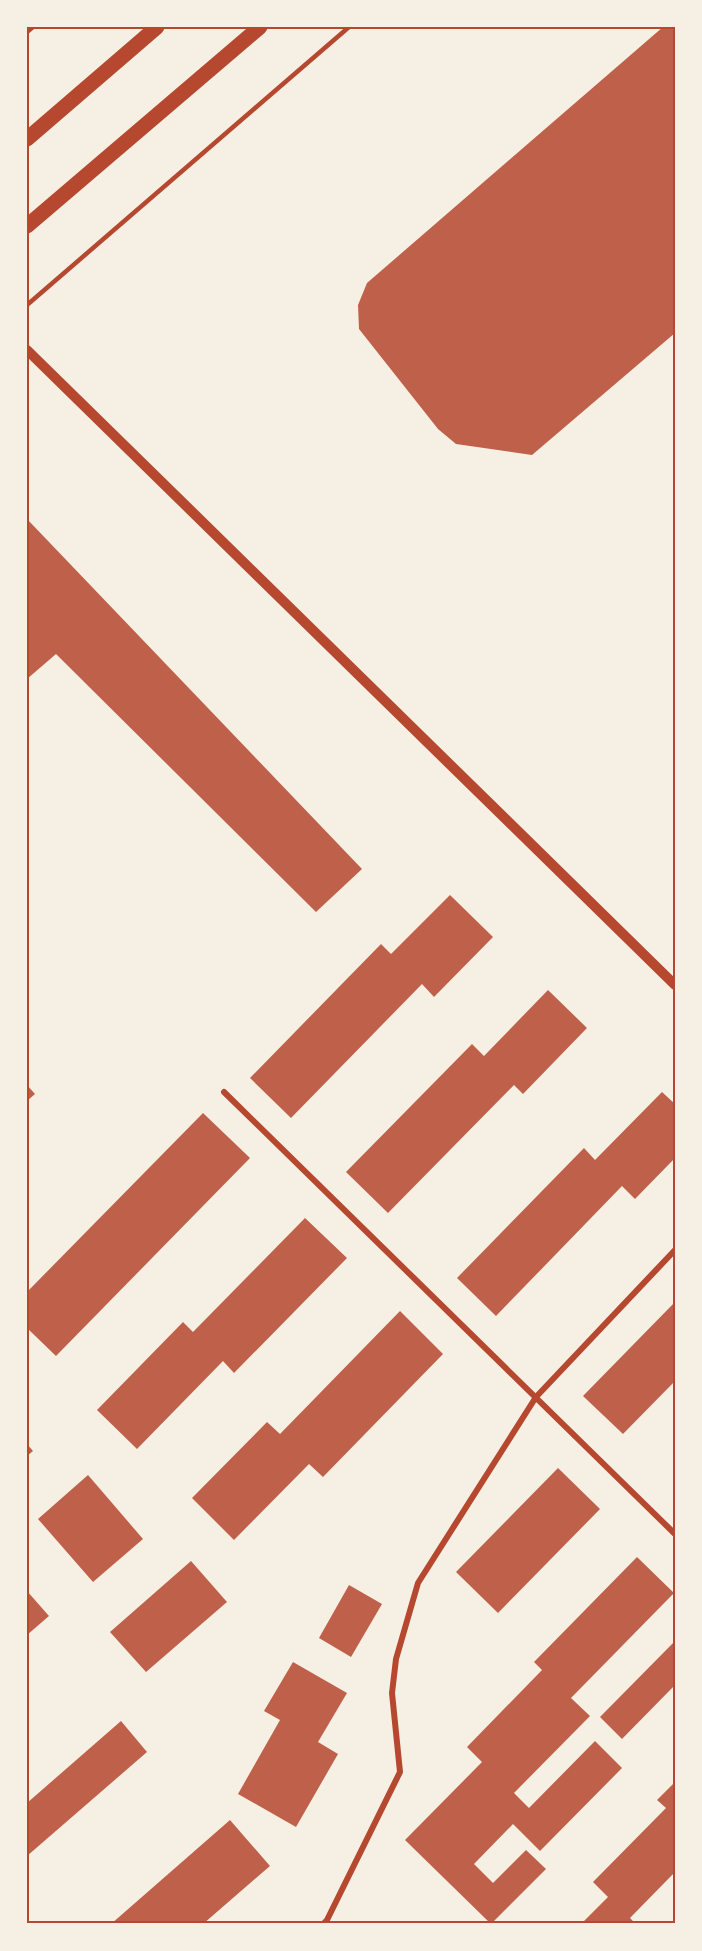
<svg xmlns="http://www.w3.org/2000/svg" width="702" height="1951" viewBox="0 0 702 1951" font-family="'Alegreya Sans',sans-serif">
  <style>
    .building { fill: #bf614a }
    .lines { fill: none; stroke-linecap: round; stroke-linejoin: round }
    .service { stroke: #b5482f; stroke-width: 4.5 }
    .minor { stroke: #b5482f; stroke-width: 6 }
    .tertiary { stroke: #b5482f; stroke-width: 10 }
    .primary { stroke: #b5482f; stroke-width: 15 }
    .neatline { fill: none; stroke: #b5482f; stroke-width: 2 }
  </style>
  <rect width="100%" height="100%" fill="#f6efe4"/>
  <path class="building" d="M 663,27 L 675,27 L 675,333 L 532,455 L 456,444 L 438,429 L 359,329 L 358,305 L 367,283 Z
    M 27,519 L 362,869 L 316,912 L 56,654 L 27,679 Z
    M 450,895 L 493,937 L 434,997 L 422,984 L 291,1118 L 250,1078 L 381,944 L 391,954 Z
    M 548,990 L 587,1028 L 523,1094 L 514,1085 L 388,1213 L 346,1172 L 472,1044 L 484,1056 Z
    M 27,1085 L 35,1094 L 27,1101 Z
    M 662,1092 L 675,1104 L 675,1158 L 635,1199 L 622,1186 L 496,1316 L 457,1278 L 584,1148 L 595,1160 Z
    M 203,1113 L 250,1158 L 56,1356 L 27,1328 L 27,1292 Z
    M 305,1218 L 347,1258 L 234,1373 L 223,1361 L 137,1449 L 97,1410 L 183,1322 L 193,1332 Z
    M 675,1302 L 675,1381 L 623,1434 L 583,1396 Z
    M 400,1311 L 443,1354 L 323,1477 L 309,1464 L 234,1540 L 192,1498 L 267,1422 L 280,1434 Z
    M 27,1444 L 33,1451 L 27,1456 Z
    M 558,1468 L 600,1509 L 498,1613 L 456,1572 Z
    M 88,1475 L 143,1539 L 93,1582 L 38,1519 Z
    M 637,1557 L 674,1593 L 571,1698 L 590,1716 L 514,1793 L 529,1808 L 595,1741 L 622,1768 L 540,1851 L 513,1824 L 474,1864 L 493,1883 L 526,1850 L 546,1869 L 491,1924 L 405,1840 L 482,1762 L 467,1747 L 542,1670 L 534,1662 Z
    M 191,1561 L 227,1602 L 146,1672 L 110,1632 Z
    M 349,1585 L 382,1604 L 351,1657 L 319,1638 Z
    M 27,1591 L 49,1616 L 27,1635 Z
    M 675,1641 L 675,1685 L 622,1739 L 600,1717 Z
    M 293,1662 L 347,1693 L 318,1742 L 338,1754 L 296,1827 L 238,1794 L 280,1720 L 264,1711 Z
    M 121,1721 L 147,1752 L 27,1856 L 27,1803 Z
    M 675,1782 L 675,1872 L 630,1918 L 636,1924 L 581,1924 L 608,1897 L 593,1882 L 666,1808 L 657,1800 Z
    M 230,1820 L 270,1866 L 203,1924 L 111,1924 Z"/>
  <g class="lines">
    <path class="service" d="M 27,32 L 33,27
      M 27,305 L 349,27"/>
    <path class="minor" d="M 224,1092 L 675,1534
      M 323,1924 L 327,1920 L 400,1772 L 392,1693 L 396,1659 L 418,1583 L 536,1397 L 675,1250"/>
    <path class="tertiary" d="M 27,350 L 675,985"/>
    <path class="primary" d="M 27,139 L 157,27
      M 27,226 L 260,27"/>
  </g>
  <rect width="702" height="1951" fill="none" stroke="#f6efe4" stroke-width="57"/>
  <rect x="28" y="28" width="646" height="1894" class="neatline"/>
</svg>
